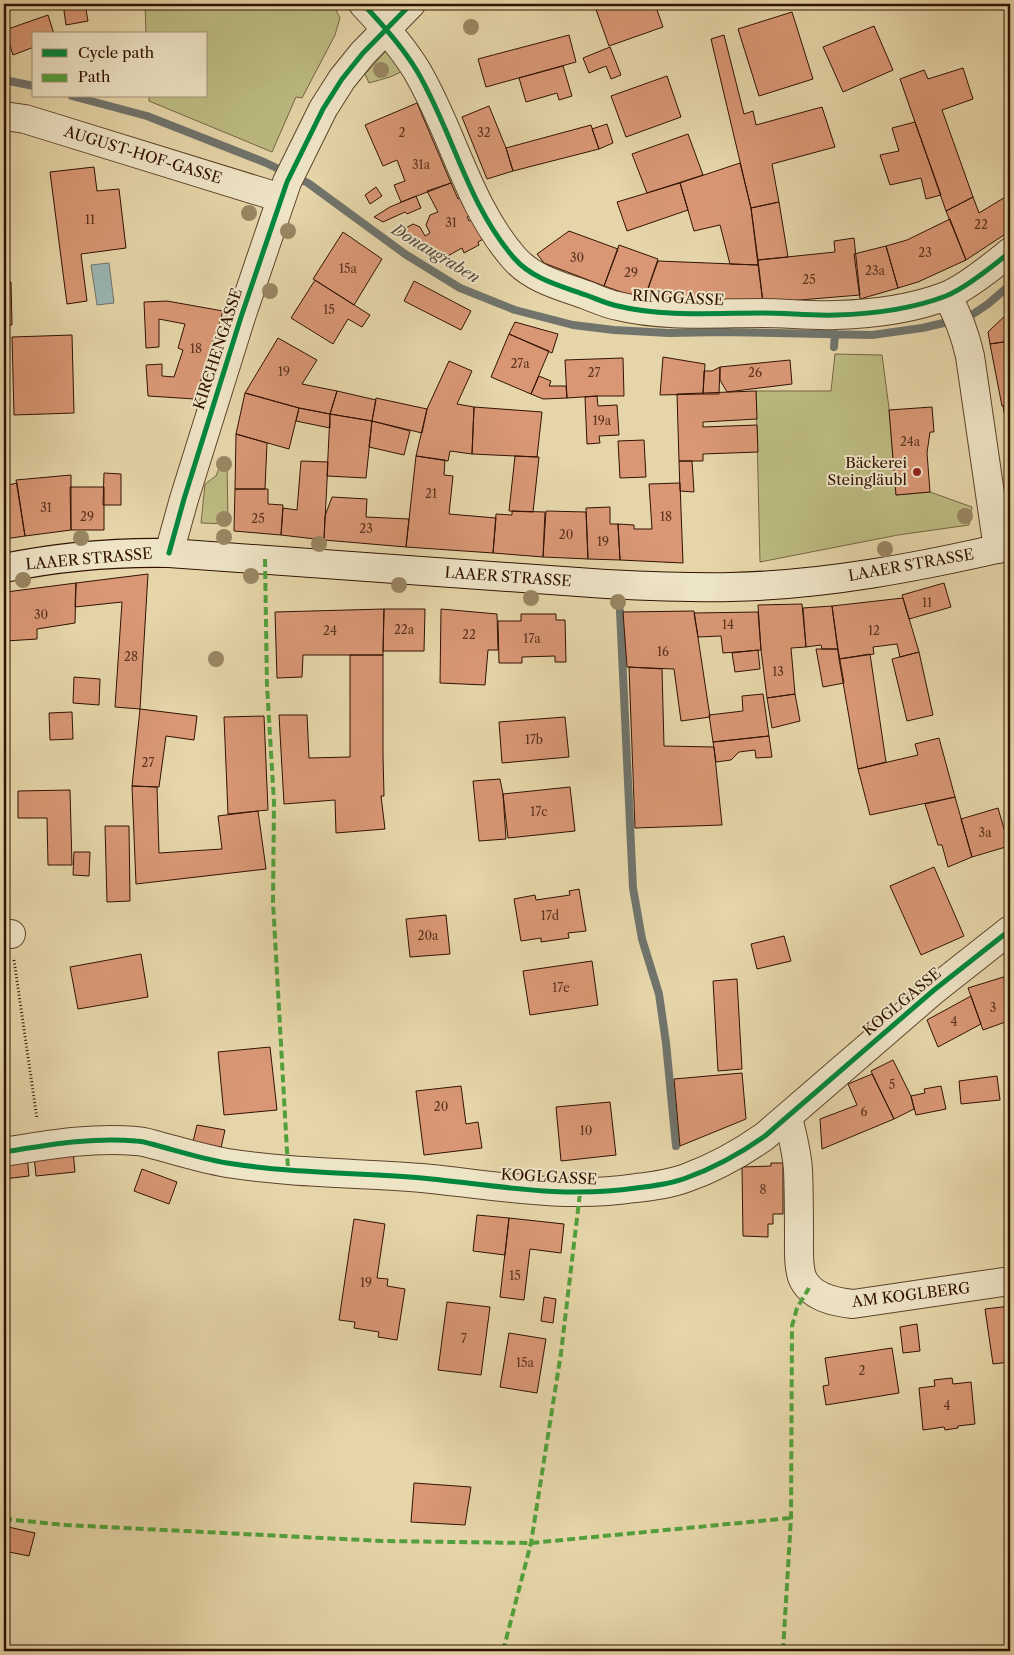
<svg xmlns="http://www.w3.org/2000/svg" width="1014" height="1655" viewBox="0 0 1014 1655" font-family="'Libre Caslon Text',serif">
  <style>
    .green { fill: #bcbb82; stroke: #776642 }
    .water { fill: #9ab6b3; stroke: #70746c }
    .lines { fill: none; stroke-linecap: round; stroke-linejoin: round }
    .stream { stroke: #70746c; stroke-width: 8 }
    .building { fill: #d99775; stroke: #321201 }
    .street-casing { stroke: #5f432b; stroke-width: 30 }
    .secondary-casing { stroke: #321201; stroke-width: 30 }
    .path { stroke: #321201; stroke-width: 3; stroke-dasharray: 1 2.5; stroke-linecap: butt }
    .street { stroke: #eee4c6; stroke-width: 28 }
    .secondary { stroke: #eee4c6; stroke-width: 28 }
    .quiet { stroke: #52a03c; stroke-width: 4; stroke-dasharray: 8 4; stroke-linecap: butt }
    .cycleway-casing { stroke: #eee4c6; stroke-width: 8 }
    .cycleway { stroke: #00873e; stroke-width: 5 }
    .tree { fill: #998662 }
    .poi-dot { fill: #8f2418; stroke: #eee4c6; stroke-width: 2 }
    .labels { text-anchor: middle; stroke-width: 4; stroke-linejoin: round; paint-order: stroke }
    .number-label { font-size: 12px; fill: #5c331e }
    .street-label { font-size: 15px; fill: #321201; stroke: #eee4c6 }
    .poi-label { font-size: 15px; fill: #321201; stroke: #eee4c6; text-anchor: end }
    .water-label { font-size: 16px; font-style: italic; fill: #564b3f; stroke: #eee4c6 }
  </style>
  <rect width="100%" height="100%" fill="#e5d5a8"/>
  <filter id="stains"><feTurbulence type="fractalNoise" baseFrequency=".004" numOctaves="4"/><feColorMatrix values="0 0 0 0 .2 0 0 0 0 .09 0 0 0 0 .02 0 0 0 .5 -.17"/></filter>
  <radialGradient id="worn" r=".72"><stop offset=".6" stop-color="#630" stop-opacity="0"/><stop offset="1" stop-color="#630" stop-opacity=".3"/></radialGradient>
  <path class="green" d="M 145,4 L 333,4 L 340,18 L 335,35 L 302,98 L 296,97 L 272,152 L 149,101 L 149,96 L 206,96 L 206,34 L 146,34 Z
    M 387,50 L 403,71 L 390,77 L 369,83 L 365,74 Z
    M 835,354 L 882,355 L 889,408 L 896,495 L 930,492 L 972,507 L 969,525 L 898,535 L 760,562 L 756,391 L 831,391 Z
    M 222,460 L 227,460 L 228,524 L 201,523 L 205,484 L 216,476 Z"/>
  <path class="water" d="M 109,263 L 114,303 L 97,305 L 91,265 Z"/>
  <g class="lines">
    <path class="stream" d="M 4,80 L 34,86
      M 72,96 L 147,116 L 264,162 L 308,183 L 405,254 L 460,288 L 515,310 L 573,325 L 614,330 L 669,333 L 722,332 L 872,335 L 922,328 L 948,322 L 973,314 L 988,304 L 1010,285
      M 834,347 L 835,334
      M 620,611 L 633,888 L 642,939 L 659,994 L 666,1043 L 676,1146"/>
  </g>
  <path class="building" d="M 4,4 L 41,4 L 4,10 Z
    M 63,4 L 85,4 L 88,21 L 66,25 Z
    M 594,4 L 655,4 L 663,27 L 609,46 Z
    M 792,12 L 813,79 L 759,96 L 738,29 Z
    M 48,15 L 54,34 L 34,34 L 34,47 L 13,55 L 5,30 Z
    M 874,26 L 893,70 L 843,92 L 823,47 Z
    M 569,35 L 576,62 L 486,87 L 478,59 Z
    M 724,35 L 744,114 L 753,111 L 756,125 L 822,107 L 835,147 L 772,164 L 779,202 L 751,208 L 711,39 Z
    M 610,47 L 621,75 L 611,79 L 606,66 L 589,73 L 583,58 Z
    M 563,66 L 572,96 L 559,100 L 557,93 L 526,102 L 519,78 Z
    M 963,68 L 973,99 L 942,110 L 973,197 L 946,211 L 900,79 L 924,70 L 928,79 Z
    M 667,76 L 681,117 L 626,137 L 611,96 Z
    M 417,103 L 451,183 L 401,202 L 394,185 L 405,181 L 397,160 L 383,166 L 365,125 Z
    M 489,106 L 506,148 L 513,171 L 487,179 L 462,117 Z
    M 915,122 L 941,195 L 926,199 L 921,178 L 890,185 L 880,155 L 899,151 L 892,128 Z
    M 607,124 L 613,143 L 599,149 L 592,129 Z
    M 591,125 L 599,149 L 513,171 L 506,148 Z
    M 688,134 L 703,175 L 647,193 L 632,154 Z
    M 740,163 L 751,208 L 758,265 L 730,264 L 720,225 L 694,231 L 680,183 Z
    M 94,167 L 97,191 L 119,189 L 126,248 L 81,254 L 87,301 L 67,304 L 50,172 Z
    M 451,183 L 458,199 L 461,197 L 471,216 L 467,217 L 469,221 L 473,219 L 483,239 L 478,242 L 479,245 L 464,253 L 462,248 L 444,258 L 443,256 L 436,261 L 397,233 L 413,224 L 420,227 L 425,236 L 430,233 L 426,225 L 430,215 L 438,212 L 427,191 Z
    M 680,183 L 688,210 L 627,231 L 617,202 Z
    M 376,187 L 382,196 L 370,204 L 365,195 Z
    M 416,196 L 421,208 L 407,214 L 405,212 L 383,222 L 374,217 L 390,207 Z
    M 1007,196 L 1010,202 L 1010,231 L 966,260 L 946,211 L 973,197 L 979,213 Z
    M 779,202 L 788,257 L 758,260 L 751,208 Z
    M 950,219 L 966,260 L 918,282 L 898,288 L 886,246 L 907,240 Z
    M 569,231 L 618,249 L 604,286 L 544,263 L 537,254 Z
    M 343,232 L 382,259 L 354,305 L 313,279 Z
    M 854,238 L 860,295 L 763,303 L 758,260 L 835,252 L 834,241 Z
    M 619,245 L 658,259 L 644,300 L 604,286 Z
    M 886,246 L 898,288 L 860,299 L 854,254 Z
    M 658,261 L 758,265 L 763,303 L 644,300 Z
    M 315,280 L 370,315 L 362,327 L 348,319 L 333,344 L 291,318 Z
    M 414,281 L 471,311 L 461,330 L 404,301 Z
    M 4,282 L 11,282 L 12,325 L 4,325 Z
    M 167,301 L 223,311 L 195,399 L 148,396 L 146,365 L 162,364 L 162,376 L 174,377 L 183,350 L 178,348 L 185,324 L 159,319 L 159,347 L 146,348 L 144,302 Z
    M 1010,311 L 1010,341 L 990,344 L 988,332 Z
    M 515,322 L 558,334 L 552,353 L 509,334 Z
    M 509,334 L 549,351 L 531,394 L 491,377 Z
    M 72,335 L 74,413 L 14,415 L 12,337 Z
    M 278,338 L 317,360 L 302,384 L 337,391 L 330,414 L 299,408 L 245,393 Z
    M 1010,341 L 1010,405 L 1002,406 L 990,344 Z
    M 663,357 L 705,364 L 703,394 L 660,395 Z
    M 623,358 L 624,396 L 597,396 L 567,398 L 565,360 Z
    M 790,360 L 792,384 L 727,392 L 720,380 L 720,367 Z
    M 449,361 L 472,371 L 457,404 L 474,407 L 472,454 L 450,451 L 448,461 L 416,456 L 427,409 Z
    M 720,367 L 719,394 L 703,394 L 704,371 L 712,371 Z
    M 539,376 L 551,381 L 549,386 L 566,386 L 567,398 L 543,399 L 531,394 Z
    M 337,391 L 376,400 L 372,421 L 330,414 Z
    M 756,391 L 757,419 L 703,422 L 703,427 L 757,425 L 758,452 L 703,454 L 703,461 L 679,461 L 677,394 Z
    M 245,393 L 299,408 L 289,449 L 236,434 Z
    M 597,396 L 598,406 L 617,405 L 619,435 L 599,436 L 600,443 L 587,444 L 585,397 Z
    M 376,398 L 427,409 L 422,433 L 372,421 Z
    M 1010,405 L 1010,438 L 1009,438 L 1003,406 Z
    M 474,407 L 542,412 L 537,457 L 472,454 Z
    M 932,407 L 934,432 L 930,432 L 927,453 L 930,492 L 896,495 L 889,410 Z
    M 299,408 L 330,414 L 330,428 L 296,421 Z
    M 330,414 L 372,421 L 366,478 L 327,476 Z
    M 372,421 L 410,431 L 404,455 L 369,447 Z
    M 236,434 L 267,443 L 265,489 L 235,489 Z
    M 644,440 L 646,477 L 620,478 L 618,441 Z
    M 416,456 L 445,460 L 444,475 L 453,476 L 449,514 L 496,518 L 493,553 L 406,547 Z
    M 515,456 L 539,457 L 533,512 L 509,511 Z
    M 301,461 L 328,462 L 324,540 L 281,535 L 283,508 L 297,510 Z
    M 679,461 L 692,461 L 694,492 L 680,491 Z
    M 104,473 L 121,474 L 121,505 L 103,505 Z
    M 71,475 L 71,530 L 25,536 L 16,480 Z
    M 17,483 L 25,536 L 4,539 L 4,486 Z
    M 680,483 L 683,563 L 620,560 L 618,524 L 634,525 L 634,529 L 652,529 L 649,484 Z
    M 70,487 L 104,487 L 104,530 L 71,530 Z
    M 235,489 L 268,489 L 268,504 L 283,505 L 281,535 L 234,531 Z
    M 332,497 L 367,499 L 366,517 L 409,519 L 406,547 L 324,540 L 325,516 Z
    M 610,507 L 610,524 L 618,524 L 620,560 L 588,559 L 586,508 Z
    M 512,511 L 545,512 L 543,557 L 493,553 L 496,514 L 512,515 Z
    M 546,511 L 586,512 L 588,559 L 543,557 Z
    M 148,574 L 140,709 L 115,707 L 122,602 L 75,607 L 76,583 Z
    M 76,583 L 75,623 L 37,629 L 37,639 L 6,641 L 6,592 Z
    M 944,583 L 951,607 L 909,619 L 902,595 Z
    M 903,598 L 919,652 L 900,657 L 897,644 L 873,647 L 874,654 L 839,659 L 832,606 Z
    M 802,604 L 806,647 L 791,648 L 795,694 L 767,698 L 761,650 L 758,605 Z
    M 832,606 L 838,649 L 822,649 L 821,645 L 806,647 L 803,608 Z
    M 5,607 L 6,641 L 4,641 L 4,608 Z
    M 384,609 L 383,655 L 303,655 L 302,677 L 277,678 L 275,612 Z
    M 384,609 L 425,609 L 424,651 L 383,651 Z
    M 441,609 L 497,614 L 498,650 L 488,650 L 485,685 L 440,683 Z
    M 694,611 L 710,717 L 681,721 L 674,669 L 627,667 L 623,612 Z
    M 758,612 L 761,650 L 723,653 L 721,636 L 698,637 L 694,613 Z
    M 521,614 L 556,614 L 556,620 L 565,620 L 566,662 L 555,662 L 555,656 L 522,657 L 522,663 L 499,663 L 498,621 L 521,621 Z
    M 816,649 L 838,649 L 844,683 L 823,687 Z
    M 758,650 L 760,669 L 735,672 L 732,653 Z
    M 919,652 L 933,715 L 907,721 L 892,659 Z
    M 870,654 L 886,762 L 858,769 L 839,659 Z
    M 350,655 L 383,655 L 383,755 L 384,796 L 381,796 L 385,829 L 336,833 L 335,800 L 284,804 L 279,715 L 307,715 L 309,758 L 350,757 Z
    M 629,667 L 662,669 L 664,746 L 714,747 L 722,825 L 635,828 Z
    M 74,677 L 100,679 L 99,705 L 73,703 Z
    M 763,694 L 769,736 L 713,742 L 709,715 L 743,711 L 742,696 Z
    M 795,694 L 800,721 L 772,728 L 767,698 Z
    M 140,709 L 197,716 L 194,740 L 166,736 L 159,787 L 132,786 Z
    M 72,712 L 73,739 L 50,740 L 49,713 Z
    M 264,716 L 268,810 L 228,814 L 224,717 Z
    M 565,717 L 569,757 L 502,763 L 499,722 Z
    M 769,736 L 772,757 L 756,758 L 755,750 L 739,752 L 731,760 L 716,762 L 713,742 Z
    M 939,738 L 955,797 L 870,815 L 858,769 L 918,755 L 915,744 Z
    M 500,779 L 503,794 L 506,839 L 479,841 L 473,781 Z
    M 132,786 L 157,787 L 159,853 L 222,849 L 218,816 L 258,811 L 266,869 L 136,884 Z
    M 570,787 L 575,831 L 508,838 L 503,794 Z
    M 70,790 L 72,865 L 48,865 L 47,818 L 18,818 L 18,791 Z
    M 955,797 L 972,857 L 948,867 L 942,845 L 938,845 L 925,804 Z
    M 998,808 L 1009,846 L 972,857 L 961,819 Z
    M 105,826 L 129,826 L 130,901 L 107,902 Z
    M 74,852 L 90,852 L 89,876 L 73,875 Z
    M 934,867 L 964,936 L 921,955 L 890,886 Z
    M 579,889 L 586,931 L 568,933 L 569,938 L 541,942 L 541,938 L 521,941 L 514,899 L 535,895 L 536,900 L 570,895 L 569,891 Z
    M 446,915 L 450,954 L 410,957 L 406,919 Z
    M 784,936 L 791,961 L 757,969 L 751,944 Z
    M 141,954 L 148,997 L 78,1009 L 70,967 Z
    M 592,961 L 598,1005 L 530,1015 L 523,971 Z
    M 1010,975 L 1010,1028 L 1008,1021 L 983,1030 L 968,988 Z
    M 737,979 L 742,1069 L 718,1071 L 713,981 Z
    M 971,996 L 981,1024 L 938,1047 L 927,1020 Z
    M 270,1047 L 277,1110 L 224,1115 L 218,1052 Z
    M 893,1060 L 911,1096 L 914,1109 L 894,1119 L 871,1071 Z
    M 742,1073 L 746,1119 L 680,1146 L 674,1079 Z
    M 872,1074 L 894,1119 L 822,1149 L 820,1119 L 857,1105 L 848,1084 Z
    M 997,1076 L 1000,1100 L 961,1104 L 959,1081 Z
    M 461,1086 L 466,1124 L 478,1122 L 482,1148 L 424,1155 L 416,1091 Z
    M 941,1086 L 946,1109 L 916,1115 L 911,1096 L 925,1093 L 924,1089 Z
    M 610,1102 L 616,1155 L 561,1161 L 556,1107 Z
    M 197,1125 L 225,1130 L 220,1152 L 192,1146 Z
    M 73,1151 L 75,1172 L 36,1176 L 34,1156 Z
    M 27,1156 L 29,1176 L 4,1179 L 4,1159 Z
    M 771,1163 L 783,1163 L 783,1214 L 773,1214 L 773,1224 L 768,1224 L 768,1237 L 743,1236 L 742,1167 L 771,1166 Z
    M 142,1169 L 177,1182 L 169,1204 L 134,1191 Z
    M 477,1215 L 509,1218 L 505,1255 L 473,1251 Z
    M 509,1218 L 564,1224 L 561,1253 L 530,1249 L 524,1300 L 500,1297 Z
    M 354,1219 L 385,1224 L 377,1278 L 388,1279 L 387,1286 L 405,1289 L 397,1340 L 378,1337 L 379,1332 L 354,1328 L 355,1322 L 339,1320 Z
    M 544,1297 L 556,1299 L 553,1323 L 541,1321 Z
    M 447,1302 L 490,1307 L 481,1375 L 438,1370 Z
    M 1010,1306 L 1010,1362 L 993,1364 L 985,1309 Z
    M 917,1324 L 920,1351 L 903,1353 L 900,1327 Z
    M 509,1333 L 546,1339 L 537,1393 L 500,1387 Z
    M 892,1348 L 899,1393 L 826,1405 L 823,1386 L 829,1385 L 825,1358 Z
    M 952,1378 L 953,1384 L 971,1382 L 975,1424 L 958,1426 L 958,1428 L 945,1430 L 944,1427 L 923,1430 L 919,1388 L 935,1386 L 934,1380 Z
    M 414,1483 L 471,1487 L 465,1525 L 411,1522 Z
    M 4,1526 L 35,1533 L 29,1556 L 4,1551 Z"/>
  <g class="lines">
    <g class="street-casing">
      <path id="street" d="M 363,4 C 383,25 402,46 417,71 C 453,132 467,204 514,258 C 532,279 561,286 586,295 C 597,299 607,304 618,306 C 661,317 717,313 762,313 C 787,313 811,316 836,315 C 872,314 912,309 946,296 C 966,288 993,266 1010,252
        M 4,116 L 25,119 L 281,198
        M 947,296 C 958,315 965,334 970,356 L 998,549
        M 169,553 L 184,499 L 241,317 L 287,182 L 323,109 L 342,79 L 363,53 L 411,4
        M 4,935 L 11,934
        M 788,1117 C 792,1135 797,1152 798,1170 C 799,1193 799,1216 799,1239 C 799,1251 798,1265 802,1277 C 810,1297 834,1302 853,1304 L 1010,1281
        M 4,1152 C 48,1145 91,1137 136,1141 C 143,1141 151,1144 159,1146 C 181,1152 204,1159 227,1163 C 291,1173 357,1173 422,1178 C 495,1185 562,1199 636,1188 C 653,1186 670,1184 686,1178 C 714,1168 741,1153 765,1136 L 934,990 L 1010,930"/>
    </g>
    <g class="secondary-casing">
      <path id="secondary" d="M 4,568 C 58,557 113,552 169,553 L 606,584 C 647,586 689,588 731,587 C 825,585 919,567 1010,546"/>
    </g>
    <path class="path" d="M 14,960 L 37,1119"/>
    <use href="#street" class="street"/>
    <use href="#secondary" class="secondary"/>
    <path class="quiet" d="M 265,559 L 267,686 L 274,802 L 273,902 L 288,1169
      M 4,1519 L 66,1525 L 382,1541 L 531,1543 L 791,1518
      M 503,1651 L 531,1543 L 561,1353 L 580,1193
      M 783,1651 L 791,1518 L 792,1326 L 797,1308 L 809,1288"/>
    <g class="cycleway-casing">
      <path id="cycleway" d="M 363,4 C 383,25 402,46 417,71 C 453,132 467,204 514,258 C 532,279 561,286 586,295 C 597,299 607,304 618,306 C 661,317 717,313 762,313 C 787,313 811,316 836,315 C 872,314 912,309 946,296 C 966,288 993,266 1010,252
        M 169,553 L 184,499 L 241,317 L 287,182 L 323,109 L 342,79 L 363,53 L 411,4
        M 4,1152 C 48,1145 91,1137 136,1141 C 143,1141 151,1144 159,1146 C 181,1152 204,1159 227,1163 C 291,1173 357,1173 422,1178 C 495,1185 562,1199 636,1188 C 653,1186 670,1184 686,1178 C 714,1168 741,1153 765,1136 L 934,990 L 1010,930"/>
    </g>
    <use href="#cycleway" class="cycleway"/>
  </g>
  <g class="tree">
    <circle cx="471" cy="27" r="8"/>
    <circle cx="381" cy="70" r="8"/>
    <circle cx="249" cy="213" r="8"/>
    <circle cx="288" cy="231" r="8"/>
    <circle cx="270" cy="291" r="8"/>
    <circle cx="224" cy="464" r="8"/>
    <circle cx="965" cy="516" r="8"/>
    <circle cx="224" cy="519" r="8"/>
    <circle cx="224" cy="537" r="8"/>
    <circle cx="81" cy="538" r="8"/>
    <circle cx="319" cy="544" r="8"/>
    <circle cx="885" cy="549" r="8"/>
    <circle cx="251" cy="576" r="8"/>
    <circle cx="23" cy="580" r="8"/>
    <circle cx="399" cy="585" r="8"/>
    <circle cx="531" cy="598" r="8"/>
    <circle cx="618" cy="602" r="8"/>
    <circle cx="216" cy="659" r="8"/>
  </g>
  <circle class="poi-dot" cx="917" cy="472" r="5"/>
  <g class="labels">
    <g class="number-label">
      <text x="402" y="137">2</text>
      <text x="484" y="137">32</text>
      <text x="421" y="169">31a</text>
      <text x="90" y="224">11</text>
      <text x="451" y="227">31</text>
      <text x="981" y="229">22</text>
      <text x="925" y="257">23</text>
      <text x="577" y="262">30</text>
      <text x="348" y="273">15a</text>
      <text x="875" y="275">23a</text>
      <text x="631" y="277">29</text>
      <text x="809" y="284">25</text>
      <text x="329" y="314">15</text>
      <text x="196" y="353">18</text>
      <text x="520" y="368">27a</text>
      <text x="284" y="376">19</text>
      <text x="594" y="377">27</text>
      <text x="755" y="377">26</text>
      <text x="602" y="425">19a</text>
      <text x="910" y="446">24a</text>
      <text x="431" y="498">21</text>
      <text x="46" y="512">31</text>
      <text x="87" y="521">29</text>
      <text x="666" y="521">18</text>
      <text x="258" y="523">25</text>
      <text x="366" y="533">23</text>
      <text x="566" y="539">20</text>
      <text x="603" y="546">19</text>
      <text x="927" y="607">11</text>
      <text x="41" y="619">30</text>
      <text x="728" y="629">14</text>
      <text x="404" y="634">22a</text>
      <text x="330" y="635">24</text>
      <text x="874" y="635">12</text>
      <text x="469" y="639">22</text>
      <text x="532" y="643">17a</text>
      <text x="663" y="656">16</text>
      <text x="131" y="661">28</text>
      <text x="778" y="676">13</text>
      <text x="534" y="744">17b</text>
      <text x="148" y="767">27</text>
      <text x="539" y="816">17c</text>
      <text x="985" y="837">3a</text>
      <text x="550" y="920">17d</text>
      <text x="428" y="940">20a</text>
      <text x="561" y="992">17e</text>
      <text x="993" y="1012">3</text>
      <text x="954" y="1026">4</text>
      <text x="892" y="1089">5</text>
      <text x="441" y="1111">20</text>
      <text x="864" y="1116">6</text>
      <text x="586" y="1135">10</text>
      <text x="763" y="1194">8</text>
      <text x="515" y="1280">15</text>
      <text x="366" y="1287">19</text>
      <text x="464" y="1343">7</text>
      <text x="525" y="1367">15a</text>
      <text x="862" y="1375">2</text>
      <text x="947" y="1410">4</text>
    </g>
    <g class="street-label">
      <text transform="translate(143 155) rotate(17)" y="5">AUGUST-HOF-GASSE</text>
      <text transform="translate(678 298) rotate(3)" y="5">RINGGASSE</text>
      <text transform="translate(218 349) rotate(-72)" y="5">KIRCHENGASSE</text>
      <text transform="translate(89 559) rotate(-5)" y="5">LAAER STRASSE</text>
      <text transform="translate(911 565) rotate(-10)" y="5">LAAER STRASSE</text>
      <text transform="translate(508 577) rotate(4)" y="5">LAAER STRASSE</text>
      <text transform="translate(902 1002) rotate(-40)" y="5">KOGLGASSE</text>
      <text transform="translate(549 1177) rotate(3)" y="5">KOGLGASSE</text>
      <text transform="translate(911 1295) rotate(-7)" y="5">AM KOGLBERG</text>
    </g>
    <g class="poi-label">
      <text x="907" y="468">Bäckerei<tspan x="907" dy="17">Steingläubl</tspan></text>
    </g>
    <g class="water-label">
      <text transform="translate(436 253) rotate(31)" y="6">Donaugraben</text>
    </g>
  </g>
  <rect width="1014" height="1655" fill="none" stroke="#e5d5a8" stroke-width="20"/>
  <rect x="5" y="5" width="1004" height="1645" fill="none" stroke="#321201" stroke-width="2.5"/>
  <rect x="10" y="10" width="994" height="1635" fill="none" stroke="#321201"/>
  <rect x="32" y="32" width="175" height="65" fill="#eee4c6" stroke="#a39077"/>
  <rect x="42" y="49" width="25" height="8" fill="#00873e" stroke="#a39077"/>
  <text x="78" y="58" font-size="15" fill="#321201">Cycle path</text>
  <rect x="42" y="74" width="25" height="8" fill="#52a03c" stroke="#a39077"/>
  <text x="78" y="82" font-size="15" fill="#321201">Path</text>
  <rect width="100%" height="100%" filter="url(#stains)"/>
  <rect width="100%" height="100%" fill="url(#worn)"/>
</svg>
